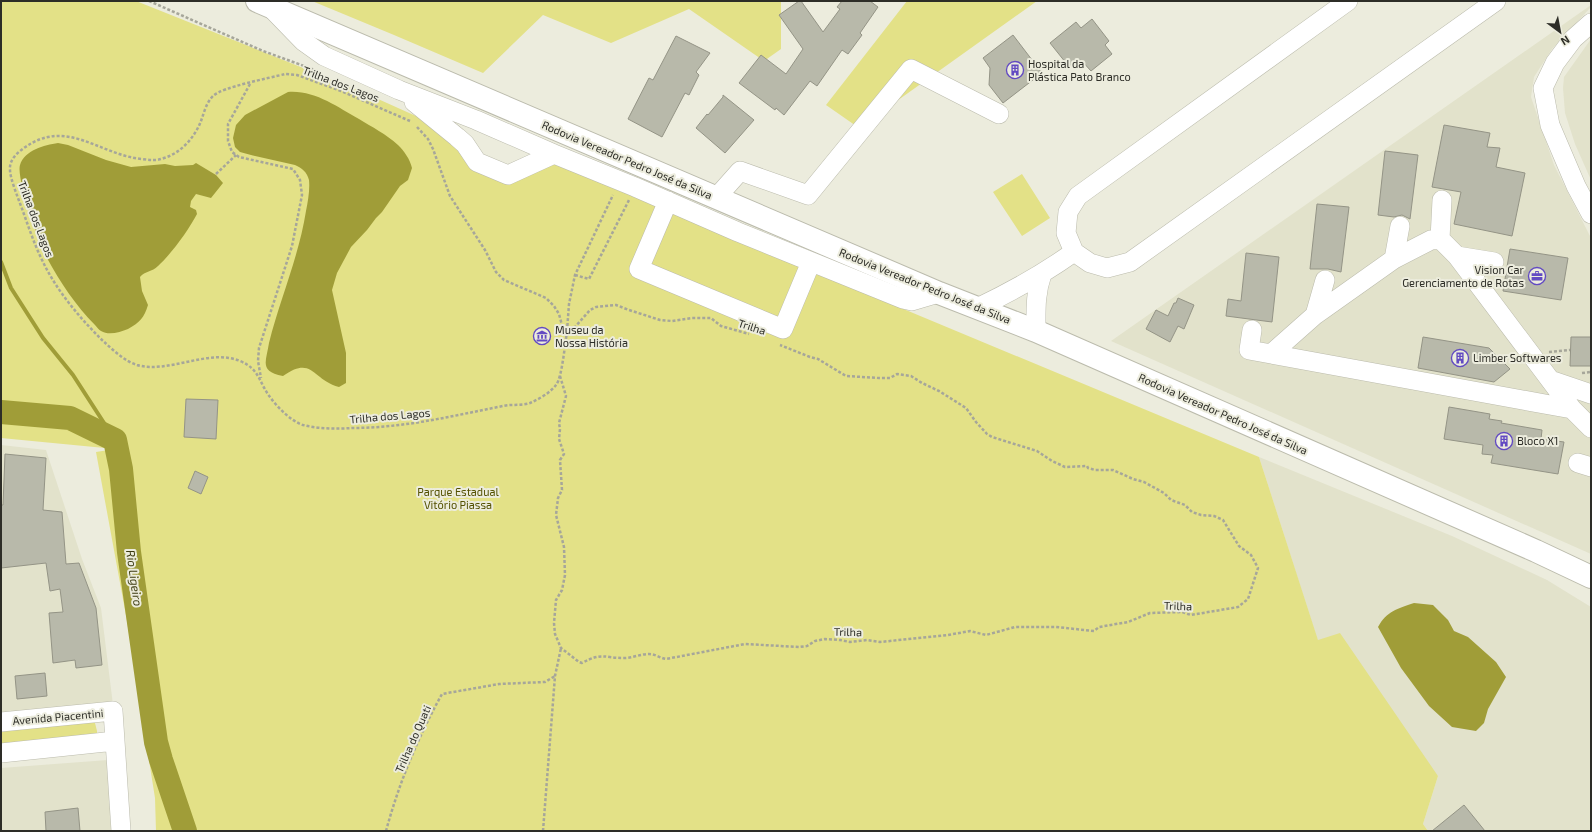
<svg xmlns="http://www.w3.org/2000/svg" width="1592" height="832" viewBox="0 0 1592 832" font-family="'Exo 2',sans-serif">
  <style>
    .built { fill: #e2e2cb }
    .green { fill: #e3e187 }
    .water { fill: #a09d38 }
    .lines { fill: none; stroke-linecap: round; stroke-linejoin: round }
    .stream { stroke: #a09d38; stroke-width: 4 }
    .river { stroke: #a09d38; stroke-width: 24 }
    .building { fill: #b8b9aa; stroke: #949486 }
    .minor-casing { stroke: #bbbbac; stroke-width: 20 }
    .major-casing { stroke: #bbbbac; stroke-width: 24 }
    .path { stroke: #a6a69a; stroke-width: 2.5; stroke-dasharray: 3 2; stroke-linecap: butt }
    .minor { stroke: #fff; stroke-width: 19 }
    .major { stroke: #fff; stroke-width: 22 }
    .labels { text-anchor: middle; stroke-width: 4; stroke-linejoin: round; paint-order: stroke }
    .poi-label { font-size: 11px; fill: #2d2d27; stroke: #ececdd; text-anchor: start }
    .street-label { font-size: 11px; fill: #2d2d27; stroke: #ececdd }
    .park-label { font-size: 11px; fill: #545100; stroke: #ececdd }
    .water-label { font-size: 12px; font-style: italic; fill: #3b3a10; stroke: #ececdd }
  </style>
  <rect width="100%" height="100%" fill="#ececdd"/>
  <path class="built" d="M 1591,5 L 1591,7 L 1552,49 L 1534,77 L 1531,97 L 1554,165 L 1591,238 L 1591,554 L 1111,341 Z
    M 1591,39 L 1591,180 L 1575,144 L 1565,113 L 1563,88 L 1564,77 Z
    M 1,445 L 46,450 L 82,559 L 101,608 L 113,705 L 1,713 Z
    M 1259,457 L 1452,536 L 1547,580 L 1591,607 L 1591,831 L 1428,831 L 1423,824 L 1438,776 L 1318,641 Z
    M 108,760 L 111,831 L 1,831 L 1,768 Z"/>
  <path class="green" d="M 1,1 L 136,1 L 358,90 L 427,121 L 446,136 L 514,170 L 541,158 L 1259,457 L 1318,640 L 1340,633 L 1438,776 L 1423,824 L 1428,831 L 156,831 L 155,798 L 127,621 L 96,452 L 115,449 L 1,438 Z
    M 312,1 L 781,1 L 781,49 L 764,61 L 689,9 L 611,43 L 543,15 L 483,73 L 394,35 Z
    M 907,1 L 1037,1 L 859,128 L 826,105 Z
    M 1022,174 L 1050,218 L 1022,236 L 993,192 Z
    M 86,718 L 95,723 L 97,731 L 97,737 L 1,750 L 1,726 Z"/>
  <path class="water" d="M 288,92 C 315,90 337,107 359,119 C 372,127 386,134 398,145 C 404,151 410,159 412,168 L 408,180 L 400,186 L 382,212 L 376,218 L 367,230 L 351,247 L 337,273 L 332,290 L 346,353 L 346,383 L 339,387 C 312,380 313,355 283,376 C 259,371 266,362 269,343 C 280,299 299,256 306,211 C 308,201 310,190 309,180 C 307,172 302,168 295,165 L 251,155 L 240,152 L 235,147 L 233,138 L 236,125 L 245,115 Z
    M 58,143 L 68,145 L 106,160 L 131,167 L 165,164 L 175,166 L 193,165 L 196,163 L 216,175 L 223,183 L 211,198 L 196,194 L 191,201 L 190,207 L 196,210 L 197,214 C 188,231 172,253 158,266 C 152,272 145,271 140,277 L 142,291 L 148,305 C 144,318 140,322 128,329 C 120,332 109,336 101,331 C 99,330 97,327 95,325 C 76,306 60,282 47,258 C 39,244 16,178 20,165 C 25,150 44,145 58,143 Z
    M 1414,603 L 1433,605 L 1448,620 L 1454,631 L 1468,637 L 1496,662 L 1506,677 L 1488,709 L 1484,723 L 1476,731 L 1452,727 L 1429,706 L 1401,668 L 1378,627 C 1387,611 1397,609 1414,603 Z"/>
  <g class="lines">
    <path class="stream" d="M 1,262 L 11,288 L 43,338 L 73,375 L 115,440"/>
    <path class="river" d="M 1,412 L 70,418 L 115,440 L 121,469 L 129,552 L 156,742 L 161,760 L 185,831"/>
  </g>
  <path class="building" d="M 799,1 L 801,1 L 823,32 L 840,9 L 837,7 L 842,1 L 870,1 L 878,7 L 860,33 L 862,35 L 848,54 L 842,50 L 817,86 L 810,81 L 784,115 L 776,108 L 775,110 L 739,83 L 761,55 L 786,74 L 803,49 L 779,15 Z
    M 1092,19 L 1109,41 L 1105,45 L 1112,54 L 1091,71 L 1081,60 L 1070,68 L 1050,43 L 1076,22 L 1081,28 Z
    M 1013,35 L 1042,73 L 1003,103 L 989,85 L 990,68 L 983,58 Z
    M 676,36 L 710,53 L 696,72 L 699,75 L 689,95 L 685,93 L 662,137 L 628,119 L 649,78 L 653,80 Z
    M 723,95 L 754,120 L 725,153 L 696,128 L 707,114 L 708,115 L 723,97 Z
    M 1444,125 L 1490,133 L 1487,147 L 1500,148 L 1496,167 L 1525,173 L 1512,236 L 1454,224 L 1461,192 L 1432,187 Z
    M 1385,151 L 1418,155 L 1410,219 L 1402,215 L 1394,217 L 1378,215 Z
    M 1317,204 L 1349,207 L 1341,272 L 1328,269 L 1310,269 Z
    M 1510,249 L 1568,258 L 1561,300 L 1503,291 Z
    M 1246,253 L 1279,257 L 1272,322 L 1226,316 L 1228,299 L 1241,301 Z
    M 1178,298 L 1194,305 L 1184,329 L 1178,326 L 1170,342 L 1146,329 L 1156,310 L 1168,316 L 1174,303 L 1176,303 Z
    M 1423,337 L 1489,348 L 1510,369 L 1494,382 L 1418,368 Z
    M 1571,337 L 1591,337 L 1591,366 L 1570,366 Z
    M 186,399 L 218,400 L 216,439 L 184,437 Z
    M 1449,407 L 1490,414 L 1489,419 L 1502,421 L 1501,423 L 1542,430 L 1541,439 L 1564,442 L 1558,474 L 1491,463 L 1493,455 L 1482,454 L 1483,445 L 1444,439 Z
    M 5,454 L 46,458 L 43,510 L 62,512 L 66,564 L 79,563 L 96,608 L 102,665 L 76,668 L 75,660 L 53,663 L 49,613 L 63,612 L 60,589 L 50,591 L 46,563 L 1,568 L 1,505 L 3,505 Z
    M 195,471 L 208,477 L 201,494 L 188,488 Z
    M 45,673 L 47,696 L 17,699 L 15,676 Z
    M 1464,805 L 1485,831 L 1432,831 Z
    M 78,808 L 80,831 L 46,831 L 45,812 Z"/>
  <g class="lines">
    <g class="minor-casing">
      <path id="minor" d="M 1348,1 L 1078,196 L 1068,212 L 1066,233 L 1074,252 L 1090,263 L 1107,268 L 1130,262 L 1496,1
        M 271,8 L 303,41 L 324,56 L 399,90 L 476,120 L 554,154 L 635,187 L 738,232 L 903,299 L 912,301 L 939,293
        M 1591,23 L 1573,39 L 1555,63 L 1543,88 L 1550,125 L 1576,186 L 1591,214
        M 414,102 L 457,137 L 465,144 L 477,162 L 508,175 L 554,154
        M 716,198 L 740,171 L 808,195 L 911,69 L 999,114
        M 668,201 L 639,269 L 783,329 L 811,262
        M 1440,239 L 1442,200
        M 1457,256 L 1494,262
        M 1394,259 L 1400,226
        M 977,308 C 1011,292 1043,274 1074,252
        M 1315,315 L 1325,280
        M 1252,330 L 1249,350 L 1271,354
        M 1036,331 C 1036,310 1035,294 1042,274
        M 1550,380 L 1591,394
        M 1572,409 L 1271,354 L 1315,315 L 1394,259 L 1431,240 L 1440,239 L 1457,256 L 1572,409 L 1591,428
        M 1578,463 L 1591,467
        M 1,722 L 113,711 L 115,741 L 1,753
        M 115,741 L 121,831"/>
    </g>
    <g class="major-casing">
      <path id="major" d="M 257,1 L 939,293 L 1036,331 L 1536,551 L 1591,577"/>
    </g>
    <path class="path" d="M 149,1 L 263,51 L 315,70
      M 250,84 L 228,124 L 228,141 L 232,152 L 239,157 L 293,169 L 300,180 L 302,195 L 292,246 L 259,348 L 258,361 L 261,378
      M 410,121 L 341,91 L 297,75 L 285,74 C 270,78 222,87 213,96 C 206,103 204,113 201,121 C 195,137 181,153 164,158 C 157,161 150,160 142,159 C 99,155 67,117 24,148 C 17,153 9,160 10,170 C 10,178 18,198 21,206 C 28,225 34,244 43,262 C 57,291 79,317 102,340 C 112,349 124,361 137,365 C 169,374 209,348 240,361 C 260,369 259,383 270,397 C 278,408 291,421 303,425 C 319,429 337,429 352,428 C 404,428 452,416 503,406 C 511,404 521,406 530,403 C 539,399 550,393 556,385 C 562,378 565,343 567,332 L 575,327 L 590,310 L 596,307 L 616,305 L 629,310 L 660,320 L 672,321 L 692,318 L 711,318 L 721,326 L 749,334
      M 417,127 L 428,139 L 433,149 L 450,196 L 485,250 L 496,272 L 504,280 L 546,298 L 554,306 L 559,314 L 563,329 L 567,332
      M 216,174 L 236,155
      M 575,275 L 589,279 L 629,200
      M 567,331 L 569,304 L 575,275 L 613,195
      M 1549,352 L 1570,350
      M 1582,373 L 1591,372
      M 560,376 L 566,396 L 559,423 L 560,429 L 559,439 L 564,454 L 560,460 L 562,490 L 558,498 L 556,515 L 564,547 L 565,575 L 562,590 L 556,600 L 554,623 L 555,634 L 561,648 L 579,662 L 582,663 C 602,652 604,658 624,658 C 632,658 641,654 649,654 C 655,654 660,658 666,659 L 745,644 L 799,647 L 807,646 L 815,641 L 825,639 L 840,640 L 850,642 L 867,640 L 880,642 L 948,635 L 970,631 L 986,635 L 1015,627 L 1056,627 L 1094,631 L 1099,627 L 1128,622 L 1150,613 L 1182,612 L 1191,615 L 1238,607 L 1248,599 L 1258,568 L 1251,555 L 1239,546 L 1223,520 L 1214,516 L 1201,515 L 1192,512 L 1185,505 L 1171,500 L 1164,493 L 1144,482 L 1133,479 L 1113,470 L 1095,470 L 1088,468 L 1087,466 L 1065,467 L 1052,461 L 1037,451 L 992,437 L 987,434 L 976,422 L 966,408 L 939,391 L 922,383 L 911,376 L 897,374 L 890,378 L 879,378 L 846,376 L 818,359 L 810,357 L 780,345
      M 386,831 C 399,783 418,737 442,694 L 499,684 L 545,682 L 555,676
      M 543,831 L 555,676 L 561,648"/>
    <use href="#minor" class="minor"/>
    <use href="#major" class="major"/>
  </g>
  <defs>
    <g id="building-ring" transform="scale(0.9)"><circle r="9.5" fill="#ececdd" stroke="#624ac2" stroke-width="1.5"/><path d="M-4-6H4V6H1V3H-1V6H-4ZM-2.5-4.3h1.7v1.8h-1.7ZM.8-4.3h1.7v1.8H.8ZM-2.5-1h1.7V.8h-1.7ZM.8-1h1.7V.8H.8Z" fill="#624ac2"/></g>
    <g id="office-ring" transform="scale(0.9)"><circle r="9.5" fill="#ececdd" stroke="#624ac2" stroke-width="1.5"/><path d="M-6-3h4V-5.5h4V-3h4V5H-6ZM-1-4.5V-3h2v-1.5ZM-6 0V1H6V0Z" fill="#624ac2"/></g>
    <g id="museum-ring" transform="scale(0.9)"><circle r="9.5" fill="#ececdd" stroke="#624ac2" stroke-width="1.5"/><path d="M0-6L6-3V-2H-6V-3ZM-5-1h2V3h-2ZM-1-1h2V3h-2ZM3-1h2V3H3ZM-6 4H6V6H-6Z" fill="#624ac2"/></g>
  </defs>
  <g fill-rule="evenodd">
    <use href="#building-ring" x="1015" y="70"/>
    <use href="#office-ring" x="1537" y="276"/>
    <use href="#museum-ring" x="542" y="336"/>
    <use href="#building-ring" x="1460" y="358"/>
    <use href="#building-ring" x="1504" y="441"/>
  </g>
  <g class="labels">
    <g class="poi-label">
      <text x="1028" y="68">Hospital da<tspan x="1028" dy="13">Plástica Pato Branco</tspan></text>
      <text x="1524" y="274" text-anchor="end">Vision Car<tspan x="1524" dy="13">Gerenciamento de Rotas</tspan></text>
      <text x="555" y="334">Museu da<tspan x="555" dy="13">Nossa História</tspan></text>
      <text x="1473" y="362">Limber Softwares</text>
      <text x="1517" y="445">Bloco X1</text>
    </g>
    <g class="street-label">
      <text transform="translate(341 84) rotate(21)" y="4">Trilha dos Lagos</text>
      <text transform="translate(627 160) rotate(23)" y="4">Rodovia Vereador Pedro José da Silva</text>
      <text transform="translate(36 219) rotate(69)" y="4">Trilha dos Lagos</text>
      <text transform="translate(925 286) rotate(22)" y="4">Rodovia Vereador Pedro José da Silva</text>
      <text transform="translate(752 327) rotate(18)" y="4">Trilha</text>
      <text transform="translate(1223 414) rotate(24)" y="4">Rodovia Vereador Pedro José da Silva</text>
      <text transform="translate(390 416) rotate(-5)" y="4">Trilha dos Lagos</text>
      <text transform="translate(1178 606) rotate(2)" y="4">Trilha</text>
      <text transform="translate(848 632) rotate(1)" y="4">Trilha</text>
      <text transform="translate(58 717) rotate(-5)" y="4">Avenida Piacentini</text>
      <text transform="translate(413 739) rotate(-66)" y="4">Trilha do Quati</text>
    </g>
    <g class="park-label">
      <text x="458" y="496">Parque Estadual<tspan x="458" dy="13">Vitório Piassa</tspan></text>
    </g>
    <g class="water-label">
      <text transform="translate(134 578) rotate(82)" y="4">Rio Ligeiro</text>
    </g>
  </g>
  <rect width="1592" height="832" fill="none" stroke="#2d2d27" stroke-width="4"/>
  <g transform="translate(1560 32) rotate(148)" stroke="#ececdd" stroke-width="3" paint-order="stroke">
  <path d="M0-3L7 15L0 10L-7 15Z" fill="#2d2d27"/>
  <text y="-6" font-size="11" font-weight="bold" text-anchor="middle" fill="#2d2d27">N</text>
  </g>
</svg>
